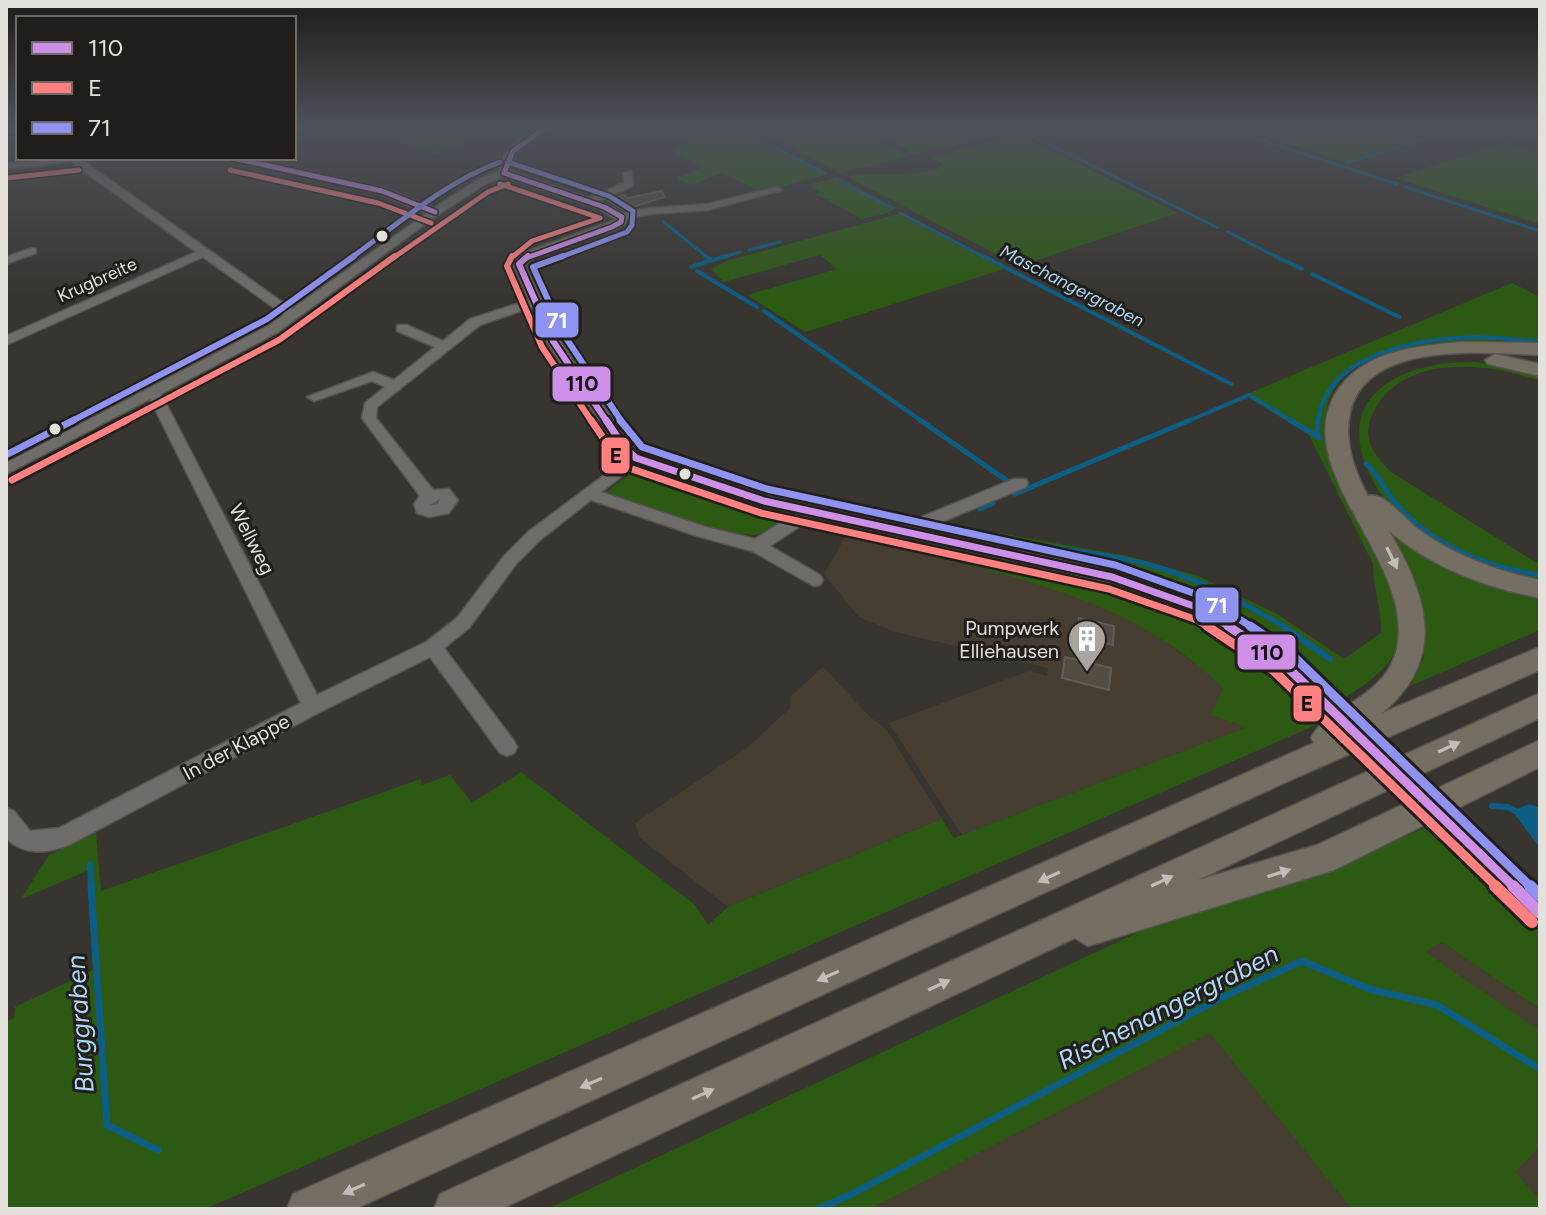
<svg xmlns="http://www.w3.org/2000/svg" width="1546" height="1215" viewBox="0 0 1546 1215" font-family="Figtree,sans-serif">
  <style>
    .built { fill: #463e30 }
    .green { fill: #2c5a13 }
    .water { fill: #0c5e84 }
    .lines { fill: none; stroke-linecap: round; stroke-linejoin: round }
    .stream-far4 { stroke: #0c5e84; stroke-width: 3 }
    .stream-far3 { stroke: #0c5e84; stroke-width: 4 }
    .stream-far2 { stroke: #0c5e84; stroke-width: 5 }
    .stream-far1 { stroke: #0c5e84; stroke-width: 6 }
    .stream { stroke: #0c5e84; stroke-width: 7 }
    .building { fill: #534c40; stroke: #5f5d59; stroke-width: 2 }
    .minor-casing { stroke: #57534f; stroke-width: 3 }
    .highway-casing { stroke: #57534f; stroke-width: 3 }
    .minor { fill: #6f6d69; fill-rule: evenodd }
    .highway { fill: #746e63; fill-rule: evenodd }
    .minor-bridge-casing { stroke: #57534f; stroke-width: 24; stroke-linecap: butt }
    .minor-bridge { stroke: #6f6d69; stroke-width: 21 }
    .bus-1-far4-casing { stroke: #201d1a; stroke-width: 8 }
    .bus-1-far3-casing { stroke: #201d1a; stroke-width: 10 }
    .bus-1-far2-casing { stroke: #201d1a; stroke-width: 12 }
    .bus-1-far1-casing { stroke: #201d1a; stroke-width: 15 }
    .bus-1-casing { stroke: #201d1a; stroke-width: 18 }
    .bus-2-far4-casing { stroke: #201d1a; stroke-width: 8 }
    .bus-2-far3-casing { stroke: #201d1a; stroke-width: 10 }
    .bus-2-far2-casing { stroke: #201d1a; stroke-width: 12 }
    .bus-2-far1-casing { stroke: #201d1a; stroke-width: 15 }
    .bus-2-casing { stroke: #201d1a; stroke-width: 18 }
    .bus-3-far4-casing { stroke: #201d1a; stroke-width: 8 }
    .bus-3-far3-casing { stroke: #201d1a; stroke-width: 10 }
    .bus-3-far2-casing { stroke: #201d1a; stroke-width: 12 }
    .bus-3-far1-casing { stroke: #201d1a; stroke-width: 15 }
    .bus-3-casing { stroke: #201d1a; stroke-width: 18 }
    .bus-1-far4 { stroke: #ce8fe9; stroke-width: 5 }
    .bus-1-far3 { stroke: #ce8fe9; stroke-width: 6 }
    .bus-1-far2 { stroke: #ce8fe9; stroke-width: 7 }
    .bus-1-far1 { stroke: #ce8fe9; stroke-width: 9 }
    .bus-1 { stroke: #ce8fe9; stroke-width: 12 }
    .bus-2-far4 { stroke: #ff8080; stroke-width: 5 }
    .bus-2-far3 { stroke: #ff8080; stroke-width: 6 }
    .bus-2-far2 { stroke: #ff8080; stroke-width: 7 }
    .bus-2-far1 { stroke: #ff8080; stroke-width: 9 }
    .bus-2 { stroke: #ff8080; stroke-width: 12 }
    .bus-3-far4 { stroke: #8e93f1; stroke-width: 5 }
    .bus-3-far3 { stroke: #8e93f1; stroke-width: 6 }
    .bus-3-far2 { stroke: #8e93f1; stroke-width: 7 }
    .bus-3-far1 { stroke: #8e93f1; stroke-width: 9 }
    .bus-3 { stroke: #8e93f1; stroke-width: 12 }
    .oneway { fill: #c2beb7 }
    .bus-dot { fill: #e4e0db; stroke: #201d1a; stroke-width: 3 }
    .labels { text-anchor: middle; stroke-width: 6; stroke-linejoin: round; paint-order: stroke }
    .far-street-label { font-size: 18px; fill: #e4e0db; stroke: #201d1a }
    .far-water-label { font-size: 18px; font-style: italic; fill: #acd8f6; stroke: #201d1a }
    .street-label { font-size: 20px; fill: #e4e0db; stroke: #201d1a }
    .poi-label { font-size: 20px; fill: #e4e0db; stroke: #201d1a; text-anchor: end }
    .near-water-label { font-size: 26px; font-style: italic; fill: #acd8f6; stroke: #201d1a }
    .line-badge { stroke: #201d1a; stroke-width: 3 }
    .badge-label { font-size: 22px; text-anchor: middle; font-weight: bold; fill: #fff }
    .pale-badge-label { font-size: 22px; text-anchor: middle; font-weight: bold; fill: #111 }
  </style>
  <rect width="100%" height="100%" fill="#383530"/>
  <path class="built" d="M 848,532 L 1062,591 L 1114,610 L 1148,629 L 1203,669 L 1223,688 L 1250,727 L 962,835 L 889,723 L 1029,671 L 1047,676 L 1048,668 L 892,631 L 859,617 L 824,574 Z
    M 823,667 L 870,717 L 886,729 L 942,819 L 728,907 L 640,838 L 635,823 L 747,748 L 790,708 L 790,697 Z
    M 1442,942 L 1540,1009 L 1540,1209 L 870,1209 L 1200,1036 L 1333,989 L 1424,952 Z"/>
  <path class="green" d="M 427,126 L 468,126 L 476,131 L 456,137 L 468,142 L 435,154 L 395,139 Z
    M 650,126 L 732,126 L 825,175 L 762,192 L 722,173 L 691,185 L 676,178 L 706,166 L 681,157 L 673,150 L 688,143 Z
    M 750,126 L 862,126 L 854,128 L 909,156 L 840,173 Z
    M 867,126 L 1006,126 L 1014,131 L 915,155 Z
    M 1287,126 L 1374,126 L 1415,141 L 1346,162 L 1267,138 Z
    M 1013,136 L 1027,138 L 1178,213 L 1019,266 L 849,178 L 850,175 C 880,173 908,177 938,169 L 942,164 L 932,157 Z
    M 1506,142 L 1540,154 L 1540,224 L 1395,178 Z
    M 835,178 L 842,179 L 896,208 L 885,214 L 861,219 L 816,194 L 820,192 L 808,185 Z
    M 898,214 L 1004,269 L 805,332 L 747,295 L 837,269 L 820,255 L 724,282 L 711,269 L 727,261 Z
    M 1512,283 L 1540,297 L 1540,345 C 1482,342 1345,332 1327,407 C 1322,429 1325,451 1335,472 C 1351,505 1373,535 1388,569 C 1393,581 1394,597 1397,610 C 1398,618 1402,627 1401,634 C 1398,665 1361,689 1336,702 C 1298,665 1259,629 1211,606 C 1126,564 1026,553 934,534 L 930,526 L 936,522 L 1128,556 L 1198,576 L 1277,614 L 1344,659 L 1381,633 C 1382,607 1373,589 1373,564 L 1309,435 L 1245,395 Z
    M 1476,362 L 1540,373 L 1540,381 C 1488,362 1401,353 1373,413 C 1361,437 1373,454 1391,472 L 1540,565 L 1540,583 C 1488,571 1437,551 1398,514 C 1383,500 1372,482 1365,463 C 1337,387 1415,360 1476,362 Z
    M 638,469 L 783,513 L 786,520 L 757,535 L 738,534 L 608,498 L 606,493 L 610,489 Z
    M 1381,524 C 1434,562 1475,584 1540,598 L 1540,630 L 1410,686 L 1424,657 Z
    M 945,558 L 1003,563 L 1129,599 L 1145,594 L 1198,616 L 1268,660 L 1280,679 L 1323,722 L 205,1209 L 6,1209 L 6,1022 L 14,1018 L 15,1007 L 93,970 L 87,871 L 21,899 L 49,855 L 96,833 L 101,891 L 421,779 L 422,785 L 450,775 L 472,803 L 521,772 L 695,905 L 708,925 L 728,907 L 942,819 L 954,838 L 1248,727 L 1211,715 L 1223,688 C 1137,605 1055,590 945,558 Z
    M 1428,827 L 1479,878 L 1487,874 L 1540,925 L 1540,1009 L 1442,942 L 1425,952 L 1540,1031 L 1540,1146 L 1515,1172 L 1540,1200 L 1540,1209 L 1352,1209 L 1210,1033 L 870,1209 L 547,1209 L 1186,910 L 1328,868 Z"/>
  <path class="water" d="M 1529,804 L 1540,808 L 1540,848 L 1516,816 L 1515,810 Z"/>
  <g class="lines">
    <path class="stream-far4" d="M 1014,126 L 1021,130
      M 1217,126 L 1397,184
      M 1028,134 L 1218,228
      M 765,143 L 825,173
      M 1347,163 L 1427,138
      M 836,179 L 891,208
      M 1405,187 L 1540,231
      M 900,213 L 986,258
      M 664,222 L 708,258
      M 1228,232 L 1279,258
      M 749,250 L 780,242
      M 720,258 L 740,252"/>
    <path class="stream-far3" d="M 705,256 L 710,259
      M 983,256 L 1231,384
      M 1275,256 L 1302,269
      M 712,260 L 727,256
      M 691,267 L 712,260
      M 697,271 L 757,307
      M 1312,274 L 1399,317
      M 764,311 L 923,422
      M 1186,422 L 1249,395 L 1293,422
      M 1318,422 C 1325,352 1423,338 1478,337 C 1499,337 1519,341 1540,341"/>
    <path class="stream-far2" d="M 920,420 L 1006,480
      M 1290,420 L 1320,438
      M 1317,436 L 1318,420
      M 1366,464 C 1380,475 1385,491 1396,504 C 1434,546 1485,567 1540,575
      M 1015,494 L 1190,420
      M 980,509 L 993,503
      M 1026,543 C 1066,550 1108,554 1147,564 C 1197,578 1242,601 1286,628"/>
    <path class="stream-far1" d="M 1283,626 L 1330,659
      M 1282,641 L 1296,634
      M 1492,806 L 1508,807 L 1521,814
      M 90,864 L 92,888"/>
    <path class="stream" d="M 91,886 L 107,1125 L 158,1150
      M 818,1209 L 850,1195 L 1221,998 L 1302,961 L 1369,989 L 1437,1005 L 1540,1069"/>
  </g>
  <path class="building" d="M 662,191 L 664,197 L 624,210 L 608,201 L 623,195 L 628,198 Z
    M 1079,618 L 1114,626 L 1113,645 L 1077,637 Z
    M 1065,657 L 1111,668 L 1109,690 L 1062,678 Z"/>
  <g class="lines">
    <g class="minor-casing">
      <path id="minor" d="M 6,126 L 18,128 L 18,134 L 6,132 Z
        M 542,126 L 553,126 L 516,153 L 509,171 L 588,198 L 624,183 L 623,173 L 632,171 L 633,186 L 598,201 L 624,213 L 650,208 L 708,204 L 777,187 L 782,190 L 708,210 L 650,214 L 627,219 L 625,224 L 616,229 L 534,256 L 525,265 L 560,341 L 629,444 L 641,455 L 767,496 L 902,525 L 1014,479 L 1026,479 L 1028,483 L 1026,487 L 922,530 C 1056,559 1193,577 1301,668 L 1304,673 L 1301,678 L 1294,681 L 1287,678 C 1198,601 1110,583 998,558 C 936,544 875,531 814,517 L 770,546 L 820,575 L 823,580 L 820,585 L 814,586 L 752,551 L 697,536 L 591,500 L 540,540 L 516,564 L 469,628 L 444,648 L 514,741 L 517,747 L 514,753 L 507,756 L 500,753 L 430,657 L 320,712 L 71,844 C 48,853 25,857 6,838 L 6,808 L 14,811 L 30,831 L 59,828 L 301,703 L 150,399 L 6,474 L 6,463 L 268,326 L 284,315 L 203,257 L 6,345 L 6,336 L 196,252 L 71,162 L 6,169 L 6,163 L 83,158 L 82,160 L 292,309 L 427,213 L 379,193 L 228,158 L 246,158 L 386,189 L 434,208 L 479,179 L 499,171 C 501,148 524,137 542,126 ZM 504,176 L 600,209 L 616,220 L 526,252 L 513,264 L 529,300 L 470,319 L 443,341 L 407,325 L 397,325 L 397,331 L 435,347 L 394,380 L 373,372 L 307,397 L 314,401 L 372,381 L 385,387 L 365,403 L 362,418 L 420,496 L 414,504 L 417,513 L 429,517 L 449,513 L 458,500 L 449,489 L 433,490 L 376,418 L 377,407 L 480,325 L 532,307 L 546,341 L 619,450 L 627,458 L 528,532 L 504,556 L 457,618 L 426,642 L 317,695 L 161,394 L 278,332 L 439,214 L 487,183 ZM 638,464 L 758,505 L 796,513 L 755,539 L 706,527 L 601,492 ZM 440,499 L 438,504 L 430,505 Z
        M 32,248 L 36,249 L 36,253 L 6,264 L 6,257 Z
        M 1495,859 L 1503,862 L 1540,897 L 1540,925 L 1532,921 L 1487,878 L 1484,870 L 1487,862 Z"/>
    </g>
    <g class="highway-casing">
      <path id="highway" d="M 1461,342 L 1540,343 L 1540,355 C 1483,353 1366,340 1350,413 C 1344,442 1354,471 1368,496 C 1386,492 1404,519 1418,529 C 1455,556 1496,571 1540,580 L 1540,598 C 1484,587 1433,568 1389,531 C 1427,595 1448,658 1382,713 L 1540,647 L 1540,670 L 1284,783 L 355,1209 L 287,1209 L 293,1194 L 1314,743 L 1311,738 C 1327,706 1386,699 1397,648 C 1416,559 1282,466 1340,387 C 1368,350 1418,346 1461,342 Z
        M 1495,354 L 1540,364 L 1540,376 L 1488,364 L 1485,360 Z
        M 1540,693 L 1540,718 L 1198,880 L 1317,845 L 1540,740 L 1540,767 L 1334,870 L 1088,946 L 1075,938 L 501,1209 L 434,1209 L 440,1194 Z"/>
    </g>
    <use href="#minor" class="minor"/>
    <use href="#highway" class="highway"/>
    <g class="minor-bridge-casing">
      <path id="minor-bridge" d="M 1294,673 L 1495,870"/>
    </g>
    <use href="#minor-bridge" class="minor-bridge"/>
    <g class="bus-1-far4-casing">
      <path id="bus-1-far4" d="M 233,158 L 382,191 L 435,212
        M 504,173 L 604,207 L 622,217 L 621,222 L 612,227 L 526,258
        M 504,173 L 513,151 L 548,126"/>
    </g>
    <g class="bus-1-far3-casing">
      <path id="bus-1-far3" d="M 528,256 L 519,264 L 553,341 L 607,422"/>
    </g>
    <g class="bus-1-far2-casing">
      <path id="bus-1-far2" d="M 606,420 L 624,447 L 636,458 L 764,501 L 1112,577 L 1202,609 L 1231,628"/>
    </g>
    <g class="bus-1-far1-casing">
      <path id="bus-1-far1" d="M 1228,626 L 1282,662 L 1515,888"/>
    </g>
    <g class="bus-1-casing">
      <path id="bus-1" d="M 1513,886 L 1540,913"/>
    </g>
    <g class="bus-2-far4-casing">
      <path id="bus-2-far4" d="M 230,170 L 378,203 L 431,223
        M 7,178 L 79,170
        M 500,184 L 600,218 L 532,241 L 511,258
        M 393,258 L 488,192 L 508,184"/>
    </g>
    <g class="bus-2-far3-casing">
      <path id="bus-2-far3" d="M 512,256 L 507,266 L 542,347 L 592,422
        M 123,422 L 279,340 L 395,256"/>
    </g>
    <g class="bus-2-far2-casing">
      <path id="bus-2-far2" d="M 591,420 L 614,454 L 629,468 L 761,513 L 1109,589 L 1197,620 L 1210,628
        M 12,480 L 127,420"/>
    </g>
    <g class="bus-2-far1-casing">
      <path id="bus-2-far1" d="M 1207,626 L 1274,671 L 1498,888"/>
    </g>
    <g class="bus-2-casing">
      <path id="bus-2" d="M 1495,886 L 1532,922"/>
    </g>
    <g class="bus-3-far4-casing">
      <path id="bus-3-far4" d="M 508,162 L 609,196 L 633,211 L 632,225 L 627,232 L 558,258
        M 351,258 C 398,224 445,182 500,162"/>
    </g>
    <g class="bus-3-far3-casing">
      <path id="bus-3-far3" d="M 563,256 L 533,267 L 564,335 L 622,422
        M 70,422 L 267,319 L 354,256"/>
    </g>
    <g class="bus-3-far2-casing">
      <path id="bus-3-far2" d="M 620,420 L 642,447 L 767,489 L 1115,565 L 1207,598 L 1253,628
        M 6,455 L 74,420"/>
    </g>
    <g class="bus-3-far1-casing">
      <path id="bus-3-far1" d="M 1250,626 L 1290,653 L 1532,888"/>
    </g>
    <g class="bus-3-casing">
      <path id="bus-3" d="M 1530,886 L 1540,896"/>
    </g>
    <use href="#bus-1-far4" class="bus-1-far4"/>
    <use href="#bus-1-far3" class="bus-1-far3"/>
    <use href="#bus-1-far2" class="bus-1-far2"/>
    <use href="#bus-1-far1" class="bus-1-far1"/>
    <use href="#bus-1" class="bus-1"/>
    <use href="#bus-2-far4" class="bus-2-far4"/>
    <use href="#bus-2-far3" class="bus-2-far3"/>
    <use href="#bus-2-far2" class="bus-2-far2"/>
    <use href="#bus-2-far1" class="bus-2-far1"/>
    <use href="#bus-2" class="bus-2"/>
    <use href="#bus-3-far4" class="bus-3-far4"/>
    <use href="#bus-3-far3" class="bus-3-far3"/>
    <use href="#bus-3-far2" class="bus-3-far2"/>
    <use href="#bus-3-far1" class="bus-3-far1"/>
    <use href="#bus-3" class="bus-3"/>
  </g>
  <defs><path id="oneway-solid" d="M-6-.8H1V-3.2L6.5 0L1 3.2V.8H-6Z" transform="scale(2)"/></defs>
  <g class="oneway">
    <use href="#oneway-solid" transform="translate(1392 558) rotate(64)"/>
    <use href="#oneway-solid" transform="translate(1449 747) rotate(-25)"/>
    <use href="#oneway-solid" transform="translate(1279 873) rotate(-18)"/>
    <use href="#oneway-solid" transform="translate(1049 877) rotate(155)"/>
    <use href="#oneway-solid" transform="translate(1162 881) rotate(-25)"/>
    <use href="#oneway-solid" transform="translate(828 976) rotate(156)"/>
    <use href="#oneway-solid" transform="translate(939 985) rotate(-25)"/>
    <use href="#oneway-solid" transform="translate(591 1083) rotate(156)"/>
    <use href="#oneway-solid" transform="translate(703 1094) rotate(-25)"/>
    <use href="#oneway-solid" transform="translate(354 1189) rotate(156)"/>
  </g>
  <linearGradient id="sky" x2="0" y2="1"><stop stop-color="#1f1d1a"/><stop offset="0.43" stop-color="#4d5159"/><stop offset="1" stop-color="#4d5159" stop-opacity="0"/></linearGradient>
  <rect width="1546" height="296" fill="url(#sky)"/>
  <defs>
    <g id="building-pin" transform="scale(2)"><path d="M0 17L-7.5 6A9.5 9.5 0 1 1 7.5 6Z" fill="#a8a49f" stroke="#201d1a"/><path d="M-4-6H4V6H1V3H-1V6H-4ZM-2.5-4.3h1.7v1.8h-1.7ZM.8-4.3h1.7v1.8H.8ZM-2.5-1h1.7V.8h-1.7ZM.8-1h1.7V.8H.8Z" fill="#fff"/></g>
  </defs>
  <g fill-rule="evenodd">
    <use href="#building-pin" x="1087" y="639"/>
  </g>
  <g class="bus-dot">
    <circle cx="382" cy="236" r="7"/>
    <circle cx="55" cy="429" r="7"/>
    <circle cx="685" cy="474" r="7"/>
  </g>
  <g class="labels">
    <g class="far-street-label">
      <text transform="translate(97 280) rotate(-24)" y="6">Krugbreite</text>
    </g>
    <g class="far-water-label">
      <text transform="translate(1072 286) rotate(27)" y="6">Maschangergraben</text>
    </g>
    <g class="street-label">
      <text transform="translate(252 539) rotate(63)" y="7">Wellweg</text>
      <text transform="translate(236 747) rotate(-28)" y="7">In der Klappe</text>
    </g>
    <g class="poi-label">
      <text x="1059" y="635">Pumpwerk<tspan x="1059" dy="23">Elliehausen</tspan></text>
    </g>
    <g class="near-water-label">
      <text transform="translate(1168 1007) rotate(-27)" y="9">Rischenangergraben</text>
      <text transform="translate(80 1024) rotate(-94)" y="9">Burggraben</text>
    </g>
  </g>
  <g class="line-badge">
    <rect x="534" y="301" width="46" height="38" rx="8" fill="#8e93f1"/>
    <rect x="551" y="365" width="61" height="38" rx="8" fill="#ce8fe9"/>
    <rect x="600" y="436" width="31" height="39" rx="8" fill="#ff8080"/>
    <rect x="1194" y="586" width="46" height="38" rx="8" fill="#8e93f1"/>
    <rect x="1236" y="633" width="61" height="38" rx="8" fill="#ce8fe9"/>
    <rect x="1292" y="684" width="31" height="39" rx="8" fill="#ff8080"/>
  </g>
  <g class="badge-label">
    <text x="557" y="328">71</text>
    <text x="1217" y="613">71</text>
  </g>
  <g class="pale-badge-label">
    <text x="582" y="391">110</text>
    <text x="616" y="463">E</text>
    <text x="1267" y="660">110</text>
    <text x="1307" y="711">E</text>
  </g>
  <rect width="1546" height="1215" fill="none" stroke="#e4e0db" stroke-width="16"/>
  <rect x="16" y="16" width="280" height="144" fill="#201d1a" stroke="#6e6b67" stroke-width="2"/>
  <rect x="32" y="42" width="40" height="12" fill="#ce8fe9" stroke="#6e6b67" stroke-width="2"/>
  <text x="88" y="56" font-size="24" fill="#e4e0db">110</text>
  <rect x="32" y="82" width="40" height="12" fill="#ff8080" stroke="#6e6b67" stroke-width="2"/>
  <text x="88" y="96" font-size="24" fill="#e4e0db">E</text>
  <rect x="32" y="122" width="40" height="12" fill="#8e93f1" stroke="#6e6b67" stroke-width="2"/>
  <text x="88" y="136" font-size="24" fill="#e4e0db">71</text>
</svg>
